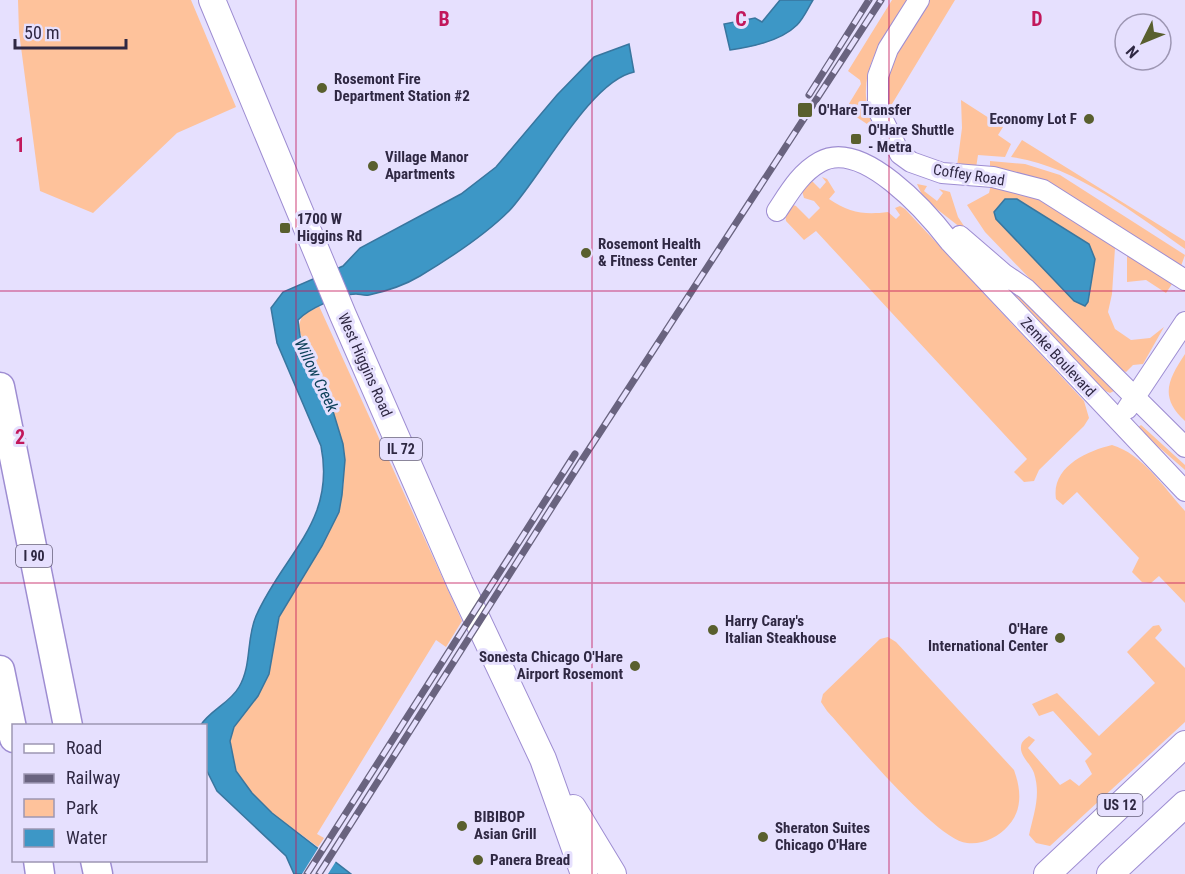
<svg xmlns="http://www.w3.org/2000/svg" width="1185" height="874" viewBox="0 0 1185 874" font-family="'Roboto Condensed',sans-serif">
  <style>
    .green { fill: #fec29b }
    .water { fill: #3d97c6; stroke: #39769f; stroke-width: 1.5 }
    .pier { fill: #e6e0fe }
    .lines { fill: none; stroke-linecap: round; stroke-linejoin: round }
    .minor-casing { stroke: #9e8dd2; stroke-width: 22 }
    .major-casing { stroke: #9e8dd2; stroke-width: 28 }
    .highway-casing { stroke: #9e8dd2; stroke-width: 31 }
    .minor { stroke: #fff; stroke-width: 20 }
    .major { stroke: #fff; stroke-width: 26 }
    .highway { stroke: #fff; stroke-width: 28 }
    .rail-casing { stroke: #69637f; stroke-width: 7 }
    .rail { stroke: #e6e0fe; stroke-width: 4.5; stroke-dasharray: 14; stroke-linecap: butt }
    .grid { fill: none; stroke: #c2185b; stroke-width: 1.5; stroke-opacity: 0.55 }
    .poi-dot { fill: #595f2e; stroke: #e6e0fe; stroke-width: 2 }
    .labels { text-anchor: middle; stroke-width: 6; stroke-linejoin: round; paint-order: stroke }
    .shield { fill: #e6e0fe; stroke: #665f7b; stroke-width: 1.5 }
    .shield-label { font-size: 14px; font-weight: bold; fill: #2f2843 }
    .poi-label { font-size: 15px; font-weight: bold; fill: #2f2843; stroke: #e6e0fe; text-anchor: start }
    .street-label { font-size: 15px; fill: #2f2843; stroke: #e6e0fe }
    .water-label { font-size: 16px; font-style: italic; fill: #0d4059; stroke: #e6e0fe }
    .grid-label { font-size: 20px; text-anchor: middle; font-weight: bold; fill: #c2185b; stroke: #e6e0fe; stroke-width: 6; stroke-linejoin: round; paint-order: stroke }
  </style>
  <rect width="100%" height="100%" fill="#e6e0fe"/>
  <path class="green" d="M 18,0 L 191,0 L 236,107 L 177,133 L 93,213 L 40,191 L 19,32 Z
    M 892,0 L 909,0 C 891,27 867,56 866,89 C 865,101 869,111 871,122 L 867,124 L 852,114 L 854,111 L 847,107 L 861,84 L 860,80 L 848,71 Z
    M 929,0 L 955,0 L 892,104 L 892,110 L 886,111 L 883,85 L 895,53 Z
    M 961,100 L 1003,127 L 998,135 L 1011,144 L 1005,157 L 978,155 L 976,168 L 957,166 L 962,128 Z
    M 1022,140 L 1185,241 L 1185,249 C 1136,214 1071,164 1011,157 Z
    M 990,161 L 1025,164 L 1060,175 L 1185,255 L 1181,266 L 1046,181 L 1024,175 L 990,170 Z
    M 822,177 L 827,179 L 835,192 L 829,199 C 849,213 865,215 888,212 L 896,219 L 900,215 L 895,208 L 900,206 L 905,209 L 1084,401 L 1089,418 L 1084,426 L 1039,470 L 1034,481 L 1024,482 L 1014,472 L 1027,459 L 816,231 L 804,240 L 786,221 L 785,213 L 791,204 L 796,206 L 809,219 L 820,208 L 814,201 L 804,198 L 802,191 L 812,181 L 820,189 L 826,182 Z
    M 917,184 L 927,186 L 924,191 L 937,201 L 943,193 L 939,189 L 950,192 L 958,217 L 970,235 L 924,199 Z
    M 991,184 L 1024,189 L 1112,242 L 1115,248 L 1112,294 L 1108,312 L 1115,329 L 1131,340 L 1150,338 L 1164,327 L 1143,364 L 1133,365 L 1126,372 L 1121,370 L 1080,331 L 985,232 L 967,205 L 989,193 Z
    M 1127,251 L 1174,281 L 1166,293 L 1146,280 L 1127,282 Z
    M 993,271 L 1115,387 L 1114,391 L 1110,393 L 1097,387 L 991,274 Z
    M 319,306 L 462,621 L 446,647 L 436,640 L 317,834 L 324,838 L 318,847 L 272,813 L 252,793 L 236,771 L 230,741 L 234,727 L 269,674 L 279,617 L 322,546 L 339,512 L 342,495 L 344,481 L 329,398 L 298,328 L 302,316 Z
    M 1185,354 L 1185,421 C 1159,397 1168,380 1185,354 Z
    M 1141,425 L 1185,465 L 1185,470 L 1137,428 Z
    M 1112,445 C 1143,454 1164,488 1185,511 L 1185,603 L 1159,576 L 1151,583 L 1142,582 L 1132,572 L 1139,558 L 1077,492 L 1063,505 L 1056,499 C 1051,467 1087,451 1112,445 Z
    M 1159,625 L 1162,630 L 1155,638 L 1185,668 L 1185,722 L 1050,846 L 1036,843 L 1029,835 C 1034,813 1041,795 1034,773 C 1031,764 1020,756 1021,747 C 1021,742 1025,739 1029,736 L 1035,740 L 1028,748 L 1060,785 L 1070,779 L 1079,786 L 1092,774 L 1085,761 L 1092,754 L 1053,711 L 1039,716 L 1032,704 L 1057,693 L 1099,736 L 1155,683 L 1127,652 L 1153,626 Z
    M 888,637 L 896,642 L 1014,770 C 1021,789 1023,810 1008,826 C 999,837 982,845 967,843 C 937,841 851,737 827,711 L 821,702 L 823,694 L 880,639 Z"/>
  <path class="water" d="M 780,0 L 813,0 C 808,8 804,18 797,25 C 781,41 752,47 730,50 L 724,24 L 755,18 L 762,22 Z
    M 629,44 L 634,72 C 590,81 541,177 509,211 C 484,236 450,258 420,276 C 405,285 387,291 369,295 C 364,296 360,294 356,294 C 341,294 308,309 298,320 L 300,336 L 329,398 L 343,444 L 345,460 L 342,495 L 339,512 L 322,546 L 279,617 L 269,674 L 258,696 L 234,727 L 230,741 L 236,771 L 252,793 L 272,813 L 351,874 L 294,874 L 286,856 L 217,791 L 206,769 L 206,726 L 200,726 C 210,710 230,703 239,687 C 252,665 246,639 256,616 C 284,553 336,522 321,446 L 277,343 L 271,308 L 283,292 L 343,266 L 360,248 L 461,194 L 496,167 L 557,95 L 594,57 Z
    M 1005,199 L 1017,199 L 1089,244 L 1095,259 L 1088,302 L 1085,306 L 1074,301 L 996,219 L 994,212 Z"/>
  <path class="pier" d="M 320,845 L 338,858 L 328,874 L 302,874 Z"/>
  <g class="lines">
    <g class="minor-casing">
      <path id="minor" d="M 919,0 L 888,49 L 878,76 L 878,110 L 900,154 L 911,162 L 942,173 L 993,177 L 1043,190 L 1185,280
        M 777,211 C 789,193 800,173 820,162 C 862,138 927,212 950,242 L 1185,491
        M 960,236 L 1004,274 L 1026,289 L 1185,447
        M 1127,409 L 1185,322"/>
    </g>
    <g class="major-casing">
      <path id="major" d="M 212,0 L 343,315 L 460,583 L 543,759 L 584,874
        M 573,808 L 613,874
        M 1047,874 L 1185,744
        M 1110,874 L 1185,804"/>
    </g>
    <g class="highway-casing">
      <path id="highway" d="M 0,387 L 68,726
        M 0,670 L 14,738
        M 38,860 L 40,874
        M 95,860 L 98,874"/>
    </g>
    <use href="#minor" class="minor"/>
    <use href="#major" class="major"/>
    <use href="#highway" class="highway"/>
    <g class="rail-casing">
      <path id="rail" d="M 809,95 L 869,0
        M 307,874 L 575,454
        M 319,874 L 582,460 L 881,0"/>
    </g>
    <use href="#rail" class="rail"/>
  </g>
  <path class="grid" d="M 296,0 L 296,874M 592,0 L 592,874M 889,0 L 889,874M 0,291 L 1185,291M 0,583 L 1185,583"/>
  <g class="poi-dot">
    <circle cx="322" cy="88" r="6"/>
    <rect x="797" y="102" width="16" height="16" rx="3"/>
    <circle cx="1089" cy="119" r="6"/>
    <rect x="850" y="133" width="12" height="12" rx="3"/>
    <circle cx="373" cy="166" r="6"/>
    <rect x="279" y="222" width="12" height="12" rx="3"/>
    <circle cx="586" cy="253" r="6"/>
    <circle cx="713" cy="630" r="6"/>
    <circle cx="1060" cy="638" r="6"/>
    <circle cx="635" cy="666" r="6"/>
    <circle cx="462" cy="826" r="6"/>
    <circle cx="763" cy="837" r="6"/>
    <circle cx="478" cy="860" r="6"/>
  </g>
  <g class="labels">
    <g class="shield">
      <rect x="380" y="438" width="42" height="22" rx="4.5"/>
      <rect x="16" y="545" width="36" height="22" rx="4.5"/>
      <rect x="1097.5" y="794" width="45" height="22" rx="4.5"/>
    </g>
    <g class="shield-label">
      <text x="401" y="454">IL 72</text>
      <text x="34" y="561">I 90</text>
      <text x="1120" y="810">US 12</text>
    </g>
    <g class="poi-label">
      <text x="334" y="84">Rosemont Fire<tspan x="334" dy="17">Department Station #2</tspan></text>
      <text x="818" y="115">O'Hare Transfer</text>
      <text x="1077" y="124" text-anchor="end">Economy Lot F</text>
      <text x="868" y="135">O'Hare Shuttle<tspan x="868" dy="17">- Metra</tspan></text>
      <text x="385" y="162">Village Manor<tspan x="385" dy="17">Apartments</tspan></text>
      <text x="297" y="224">1700 W<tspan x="297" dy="17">Higgins Rd</tspan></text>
      <text x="598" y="249">Rosemont Health<tspan x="598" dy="17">&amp; Fitness Center</tspan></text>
      <text x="725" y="626">Harry Caray's<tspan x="725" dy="17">Italian Steakhouse</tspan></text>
      <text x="1048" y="634" text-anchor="end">O'Hare<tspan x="1048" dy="17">International Center</tspan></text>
      <text x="623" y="662" text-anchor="end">Sonesta Chicago O'Hare<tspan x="623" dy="17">Airport Rosemont</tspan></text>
      <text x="474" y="822">BIBIBOP<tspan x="474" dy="17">Asian Grill</tspan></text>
      <text x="775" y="833">Sheraton Suites<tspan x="775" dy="17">Chicago O'Hare</tspan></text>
      <text x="490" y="865">Panera Bread</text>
    </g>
    <g class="street-label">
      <text transform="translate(969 175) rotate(9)" y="5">Coffey Road</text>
      <text transform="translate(1058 357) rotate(47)" y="5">Zemke Boulevard</text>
      <text transform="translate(365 365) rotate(66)" y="5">West Higgins Road</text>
    </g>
    <g class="water-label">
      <text transform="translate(317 375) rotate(64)" y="6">Willow Creek</text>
    </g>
  </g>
  <g class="grid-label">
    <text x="444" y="26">B</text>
    <text x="741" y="26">C</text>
    <text x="1037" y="26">D</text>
    <text x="20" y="152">1</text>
    <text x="20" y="444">2</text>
  </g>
  <rect x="12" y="724" width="195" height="138" fill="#e6e0fe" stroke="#9d96b3" stroke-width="1.5"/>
  <rect x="24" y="744" width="30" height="9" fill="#ffffff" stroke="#9d96b3" stroke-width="1.5"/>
  <text x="66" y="754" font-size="18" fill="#2f2843">Road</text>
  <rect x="24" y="774" width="30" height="9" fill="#69637f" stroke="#9d96b3" stroke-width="1.5"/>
  <text x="66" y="784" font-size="18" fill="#2f2843">Railway</text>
  <rect x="24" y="799" width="30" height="18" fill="#fec29b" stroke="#9d96b3" stroke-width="1.5"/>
  <text x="66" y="814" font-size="18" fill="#2f2843">Park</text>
  <rect x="24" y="829" width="30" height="18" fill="#3d97c6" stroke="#9d96b3" stroke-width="1.5"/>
  <text x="66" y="844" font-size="18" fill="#2f2843">Water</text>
  <g transform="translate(1143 42) rotate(227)"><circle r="28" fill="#e6e0fe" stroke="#9d96b3" stroke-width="1.5"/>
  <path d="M0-4.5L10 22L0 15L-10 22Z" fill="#595f2e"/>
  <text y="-9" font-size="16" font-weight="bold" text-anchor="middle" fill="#2f2843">N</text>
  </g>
  <path d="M15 39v9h111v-9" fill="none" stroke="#2f2843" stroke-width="3"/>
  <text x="24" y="39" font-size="18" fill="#2f2843" stroke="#e6e0fe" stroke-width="4.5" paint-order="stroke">50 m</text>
</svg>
